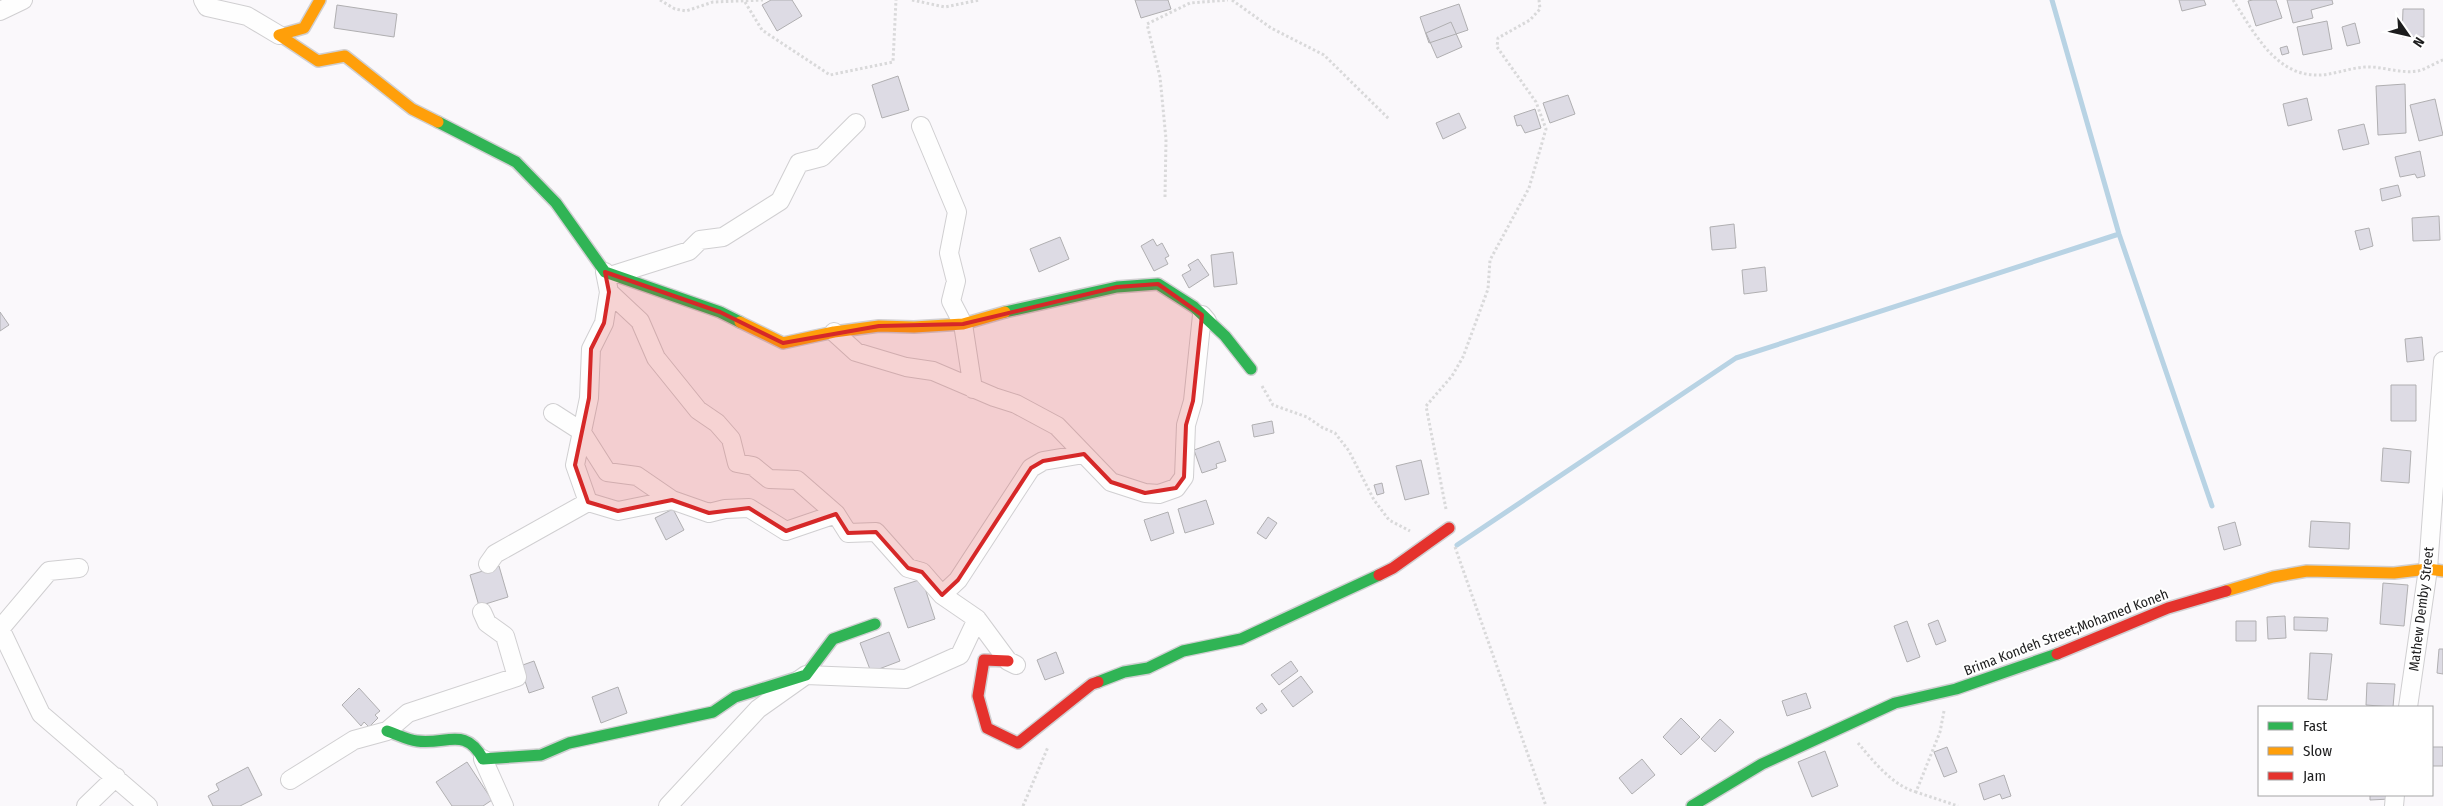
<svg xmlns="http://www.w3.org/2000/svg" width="2443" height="806" viewBox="0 0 2443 806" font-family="'Fira Sans Condensed',sans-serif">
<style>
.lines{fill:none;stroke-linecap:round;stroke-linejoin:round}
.stream{stroke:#b8d3e4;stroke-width:5}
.building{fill:#dddbe4;stroke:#b0afb1}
.street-casing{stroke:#d0cfd1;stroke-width:20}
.fast-casing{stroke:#d0cfd1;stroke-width:14}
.slow-casing{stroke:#d0cfd1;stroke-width:14}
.jam-casing{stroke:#d0cfd1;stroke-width:14}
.path{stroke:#d9d9da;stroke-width:3;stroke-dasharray:2.5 2.5;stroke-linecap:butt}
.street{stroke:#fefefe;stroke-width:18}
.fast{stroke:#30b455;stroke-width:11}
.slow{stroke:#ff9f0a;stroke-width:11}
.jam{stroke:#e5322d;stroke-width:11}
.marked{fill:#d62828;fill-opacity:0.2;stroke:#d62828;stroke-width:4;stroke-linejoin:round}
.labels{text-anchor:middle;stroke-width:4;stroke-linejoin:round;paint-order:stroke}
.street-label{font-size:14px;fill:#1c1c1d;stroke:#fff}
</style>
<rect width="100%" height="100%" fill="#faf8fb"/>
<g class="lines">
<path class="stream" d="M2052 0 2119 234 2212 506
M1457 545 1736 358 2119 234"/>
</g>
<path class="building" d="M771 0H792L802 16 777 31 762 5Z
M1135 0H1168L1171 9 1141 18Z
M2179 0H2204L2206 5 2182 11Z
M2253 0H2276L2282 18 2256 26 2248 1Z
M2287 0H2332L2333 4 2311 10 2313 18 2293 23Z
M1459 4 1468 30 1429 43 1420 17Z
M337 5 397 14 394 37 334 28Z
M2403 9H2424V37H2402Z
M2327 21 2332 49 2303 55 2297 27Z
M1451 22 1462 47 1437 58 1426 33Z
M2355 23 2360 43 2347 46 2342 27Z
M2287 46 2289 53 2282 55 2280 48Z
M898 76 909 110 882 118 872 85Z
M2405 84 2406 133 2378 135 2376 86Z
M1568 95 1575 114 1550 123 1543 103Z
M2307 98 2312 120 2288 126 2283 104Z
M2435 99 2443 135 2419 141 2410 105Z
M1535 109 1541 128 1525 133 1521 125 1517 126 1514 116Z
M1459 113 1466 128 1443 139 1436 123Z
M2364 124 2369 144 2343 150 2338 130Z
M2420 151 2425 176 2417 178 2415 174 2400 177 2395 157Z
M2398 185 2401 196 2382 201 2380 189Z
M2439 216 2440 240 2413 241 2412 218Z
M1734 224 1736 248 1712 250 1710 227Z
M2369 228 2373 246 2360 250 2355 231Z
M1060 237 1069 259 1039 272 1030 249Z
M1153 239 1157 246 1162 243 1169 256 1165 258 1168 264 1154 271 1141 246Z
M1233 252 1237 284 1214 287 1211 255Z
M1198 259 1209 275 1189 288 1182 275 1191 270 1188 265Z
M1765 267 1767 291 1744 294 1742 270Z
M0 312 9 325 0 331Z
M2422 337 2424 360 2407 362 2405 339Z
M2391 385H2416V421H2391Z
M1272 421 1274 433 1254 437 1252 425Z
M1219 441 1226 461 1216 464 1217 468 1202 473 1194 450Z
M2383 448 2411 451 2409 483 2381 481Z
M1421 460 1429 494 1405 500 1396 466Z
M1382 483 1384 493 1377 495 1374 485Z
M1206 500 1214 524 1185 533 1178 509Z
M673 509 684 530 666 540 655 518Z
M1168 512 1174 533 1151 541 1144 520Z
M1268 517 1277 523 1266 539 1257 533Z
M2311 521 2350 523 2349 549 2309 547Z
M2235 522 2241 545 2224 550 2218 527Z
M499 566 508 597 479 606 470 575Z
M922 579 935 619 908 628 894 588Z
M2383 583 2408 585 2404 626 2380 624Z
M2285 616 2286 638 2268 639 2267 617Z
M2294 617 2328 618 2327 631 2294 630Z
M1938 620 1946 641 1936 645 1928 624Z
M1907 621 1920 657 1907 662 1894 626Z
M2236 621H2256V641H2236Z
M889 632 900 661 871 672 860 643Z
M2439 649H2443V674L2437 673Z
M1056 652 1064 673 1045 680 1037 660Z
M2310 653 2332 654 2327 700 2308 699Z
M534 661 544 688 529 693 520 666Z
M1291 661 1298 671 1279 685 1271 675Z
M1301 676 1313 692 1293 707 1281 691Z
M2367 683 2395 684 2393 707 2366 705Z
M618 687 627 713 601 723 592 697Z
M359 688 380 711 375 715 378 718 369 727 364 722 361 726 342 705Z
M1806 693 1811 708 1787 716 1782 701Z
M1262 703 1267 710 1261 714 1256 708Z
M1681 718 1700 737 1681 755 1663 737Z
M1720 719 1734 732 1715 752 1701 739Z
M1947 747 1957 772 1944 777 1934 752Z
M2432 747H2443V766H2432Z
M1825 751 1838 786 1812 797 1798 762Z
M1642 759 1655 775 1632 794 1619 778Z
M467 762 492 800 483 806H452L436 782Z
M248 767 262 795 240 806H213L208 796 219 790 216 784Z
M2004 775 2011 796 2002 799 2000 794 1984 800 1979 784Z
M2370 795H2390V799L2370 800Z"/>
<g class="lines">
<defs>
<path id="street" d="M203 0 207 7 247 16 279 35
M0 11 23 0
M921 126 957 212 949 253 956 281 951 301 963 324 973 389
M605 272 609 292 640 321 656 358 698 410 717 423 731 439 737 463 753 466 769 479 797 480 836 514 848 533 876 532 908 568 922 572 942 595 977 619 1008 661 1016 665
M613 275 689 251 700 240 723 237 780 201 799 163 822 157 856 123
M834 332 856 352 906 367 933 371 994 397 1016 404 1057 426 1111 482 1145 493 1159 494 1176 488 1184 477 1186 425 1193 401 1202 315 1207 321
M553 413 581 431 607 472 637 476 672 500 709 513 725 509 749 508 786 531 836 514
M588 502 618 511 672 500
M488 564 495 554 588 502 575 465 589 398 591 349 604 323 609 292
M942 595 958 580 1031 468 1043 461 1084 454
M0 628 41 714 148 806
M0 629 49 571 79 568
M2408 707 2428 569 2443 361
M483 759 504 806
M290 780 354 740 387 731 408 713 517 677 505 636 487 623 482 612
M86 806 116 777
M668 806 758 709 806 675 906 679 960 655 977 619
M2394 806 2395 795"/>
<path id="fast" d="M438 122 516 162 556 203 605 272 720 312 740 322
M1005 312 1117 287 1158 284 1194 307 1225 336 1251 369
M1098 682 1124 672 1148 668 1183 651 1241 639 1379 575
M387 731C397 734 407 740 417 741 447 745 465 726 483 759L541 755 569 743 713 712 735 697 806 675 833 639 875 624
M1692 806 1762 764 1895 703 1956 689 2057 654"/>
<path id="slow" d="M320 0 304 28 279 35 318 61 345 56 412 109 438 122
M740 322 783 343 834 332 879 326 914 327 963 324 1005 312
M2226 591 2273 577 2307 571 2394 573 2428 569 2443 571"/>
<path id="jam" d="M1379 575 1393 568 1449 528
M2057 654 2168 608 2226 591
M1008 661 984 660 978 696 987 728 1018 743 1092 684 1098 682"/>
</defs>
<use href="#street" class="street-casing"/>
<use href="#fast" class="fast-casing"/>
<use href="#slow" class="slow-casing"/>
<use href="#jam" class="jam-casing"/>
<path class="path" d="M660 0 675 9 686 11 713 2 763 0
M912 0 945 7 979 0
M1232 0 1271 28 1324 55 1389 119
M2233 0C2252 29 2274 74 2315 75 2331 76 2348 68 2365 67 2382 66 2400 74 2418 71 2426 69 2435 63 2443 60
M745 2 762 30 830 75 893 62 896 0
M1165 197 1166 139 1160 77 1147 24 1190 3 1228 0
M1262 386 1273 405 1307 417 1323 428 1335 433 1349 451 1374 500 1389 520 1410 531
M1446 509 1426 406 1452 376 1463 357 1488 289 1490 260 1529 188 1546 129 1536 102 1497 47 1498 38 1530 20 1540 9 1539 0
M1455 547 1546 806
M1944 711 1940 732 1916 792 1958 806
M1858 743C1874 762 1892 785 1916 792
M1023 806 1048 747"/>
<use href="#street" class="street"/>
<use href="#fast" class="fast"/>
<use href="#slow" class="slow"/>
<use href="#jam" class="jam"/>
</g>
<path class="marked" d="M605 272 720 312 783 343 879 326 963 324 1117 287 1158 284 1202 315 1193 401 1186 425 1184 477 1176 488 1145 493 1111 482 1084 454 1043 461 1031 468 958 580 942 595 922 572 908 568 876 532 848 533 836 514 786 531 749 508 709 513 672 500 618 511 588 502 575 465 589 398 591 349 604 323 609 292Z"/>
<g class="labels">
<g class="street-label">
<text transform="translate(2421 609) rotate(-83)" y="5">Mathew Demby Street</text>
<text transform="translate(2066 632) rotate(-21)" y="5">Brima Kondeh Street;Mohamed Koneh</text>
</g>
</g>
<rect x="2258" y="706" width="175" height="90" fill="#ffffff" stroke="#a4a4a5"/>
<rect x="2268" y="722" width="25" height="8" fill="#30b455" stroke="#a4a4a5"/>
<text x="2303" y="731" font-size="15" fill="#1c1c1d">Fast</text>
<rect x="2268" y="747" width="25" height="8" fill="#ff9f0a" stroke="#a4a4a5"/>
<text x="2303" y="756" font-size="15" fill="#1c1c1d">Slow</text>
<rect x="2268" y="772" width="25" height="8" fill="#e5322d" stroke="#a4a4a5"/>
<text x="2303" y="781" font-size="15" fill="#1c1c1d">Jam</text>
<g transform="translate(2408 35) rotate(124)" stroke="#ffffff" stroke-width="4" paint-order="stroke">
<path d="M0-4L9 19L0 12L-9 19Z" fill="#1c1c1d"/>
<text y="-8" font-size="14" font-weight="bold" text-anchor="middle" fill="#1c1c1d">N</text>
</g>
</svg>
